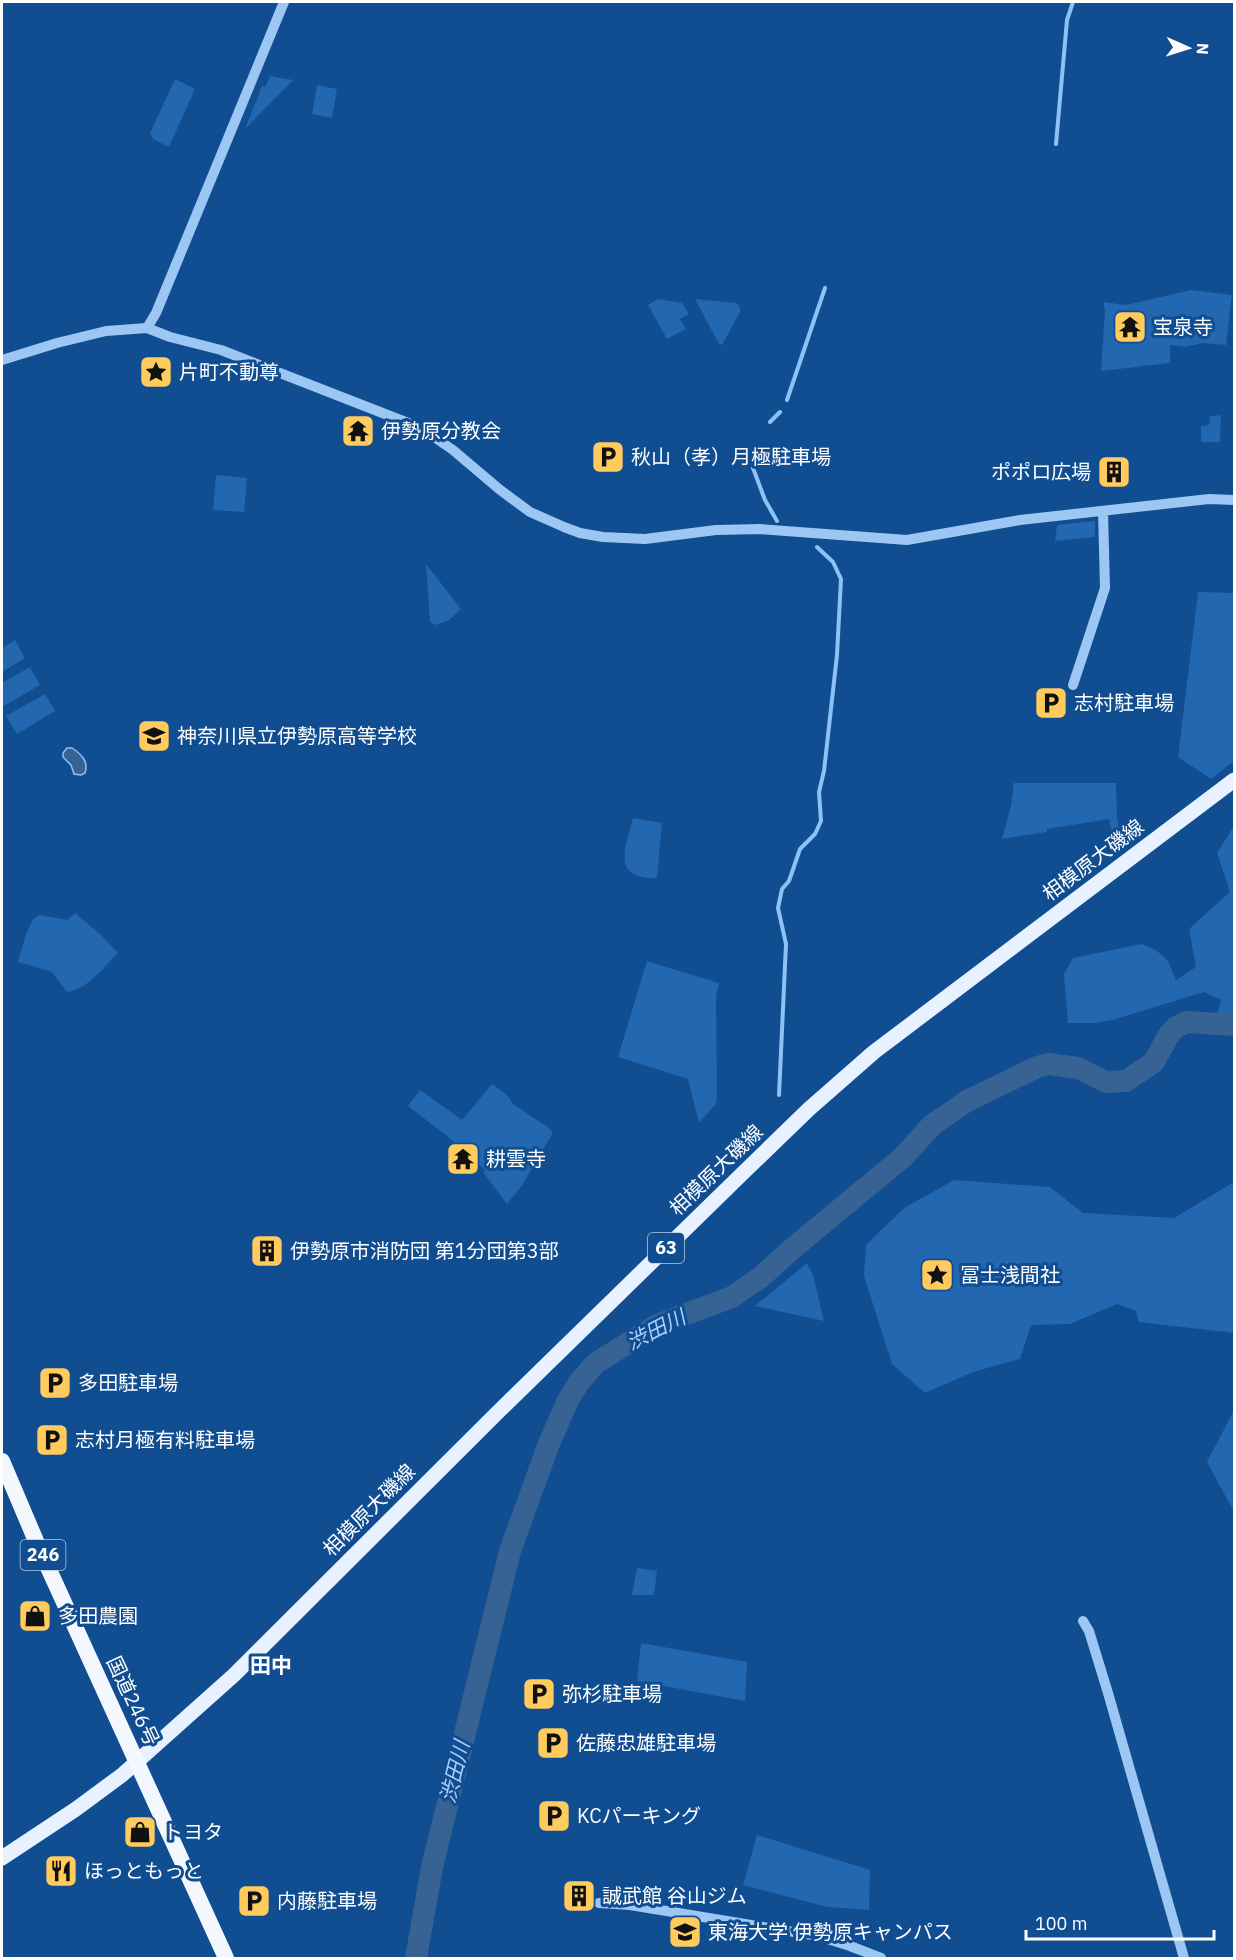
<svg xmlns="http://www.w3.org/2000/svg" width="1236" height="1960" viewBox="0 0 1236 1960" font-family="'IBM Plex Sans','Noto Sans JP',sans-serif">
<style>
.green{fill:#2267b0}
.water{fill:#366294;stroke:#8dc2f6;stroke-width:1.5}
.lines{fill:none;stroke-linecap:round;stroke-linejoin:round}
.stream{stroke:#8dc2f6;stroke-width:4}
.river{stroke:#366294;stroke-width:22}
.tertiary{stroke:#9cc6f3;stroke-width:10}
.primary{stroke:#e7f1ff;stroke-width:15}
.trunk{stroke:#f3f8ff;stroke-width:16}
.labels{text-anchor:middle;stroke-width:6;stroke-linejoin:round;paint-order:stroke}
.shield{fill:#104d91;stroke:#b7cade;stroke-width:1.5}
.shield-label{font-size:18px;font-weight:bold;fill:#fff}
.poi-label{font-size:20px;fill:#fff;stroke:#104d91;text-anchor:start}
.street-label{font-size:20px;fill:#fff;stroke:#104d91}
.water-label{font-size:21px;font-style:italic;fill:#a8d0fa;stroke:#104d91}
.neighbourhood-label{font-size:21px;font-weight:bold;fill:#fff;stroke:#104d91}
</style>
<rect width="100%" height="100%" fill="#104d91"/>
<path class="green" d="M270 76 293 80 245 129 262 86 265 87Z
M175 79 195 89 169 147 153 139 150 133Z
M317 85 337 89 332 118 312 114Z
M1191 290 1232 295 1226 345 1203 343 1185 347 1170 345V363L1101 371 1105 310 1103 302 1126 305Z
M658 299 682 303 689 314 680 319 686 329 667 339 648 305Z
M695 299 737 303 741 310 722 345 719 344Z
M1221 415 1220 442H1201V426L1209 425 1210 416Z
M216 475 247 478 244 512 213 510Z
M1095 521V537L1055 541 1057 525Z
M426 564 461 609 449 620 436 625 430 622Z
M1198 592 1234 593V761L1211 779 1178 757Z
M15 640 25 658 2 672V648Z
M30 667 40 685 2 707V683Z
M45 694 55 711 17 734 6 716Z
M1014 783H1116L1117 817 1122 845 1115 850 1109 819 1047 829V832L1002 839 1011 805Z
M633 818 662 823 657 878C611 879 625 850 633 818Z
M1234 826V1031L1217 1015 1221 1000 1204 992 1113 1020 1096 1023H1068L1064 974 1073 958 1142 944 1156 950 1168 961 1176 980 1196 967 1189 929 1230 892 1217 853Z
M75 913 101 935 118 953C104 967 87 990 67 992L52 972 18 962 26 934 34 918 40 915 67 920Z
M647 961 719 983 716 996 717 1096 716 1104 699 1123 688 1079 618 1057Z
M492 1084 508 1096 513 1104 549 1128 553 1133 521 1187 507 1204 483 1172 485 1170 447 1136 408 1106 420 1090 462 1120Z
M954 1180 1050 1187 1083 1213 1174 1218 1234 1182V1333L1139 1322 1136 1311 1117 1304 1070 1324 1031 1325 1020 1359 973 1372 925 1393 892 1364 864 1276 866 1245 904 1208Z
M807 1263 813 1275 824 1321 755 1306Z
M1234 1410V1512L1207 1462Z
M637 1568 657 1571 654 1595H632Z
M641 1643 747 1662 745 1701 637 1681Z
M757 1835 870 1870 869 1910 827 1907 743 1885Z"/>
<path class="water" d="M67 748H72C81 754 89 761 85 773L81 775 74 774 71 765 63 757V753Z"/>
<g class="lines">
<path class="stream" d="M1056 144 1067 20 1073 2
M787 400 825 288
M770 422 780 412
M753 468 765 500 777 521
M779 1095 786 944 778 908 782 889 789 881 800 849 815 834 821 821 819 792 824 771 837 655 841 579 833 562 817 547"/>
<path class="river" d="M416 1958 432 1867 510 1551 548 1446 568 1400 580 1381 596 1363 657 1325 732 1297 761 1277 792 1249 903 1157 932 1125 967 1101 1037 1067 1048 1064 1078 1068 1106 1082 1126 1081 1154 1062 1168 1036 1175 1028 1186 1022 1234 1025"/>
<path class="tertiary" d="M147 328 156 313 284 2
M2 360 57 343 106 331 147 328 170 337 221 350 421 428 453 450 499 489 530 512 564 527 580 533 603 537 645 539 716 530 760 529 907 540 1020 520 1209 499 1234 500
M1073 685 1105 588 1103 511
M1083 1621 1089 1631 1108 1693 1184 1958
M599 1903 630 1905 818 1936 850 1946 881 1958"/>
<path class="primary" d="M2 1858 76 1809 122 1775 234 1675 497 1413 746 1170 809 1109 874 1052 1234 780"/>
<path class="trunk" d="M2 1461 36 1541 226 1958"/>
</g>
<defs>
<symbol id="temple-square" viewBox="-11 -11 22 22"><rect x="-9" y="-9" width="18" height="18" rx="4" fill="#ffcb5d" stroke="#104d91"/><path d="M0-6L5-2H3V0L6.5 2.5H4V6H1.5V3h-3V6H-4V2.5H-6.5L-3 0V-2H-5Z" fill="#111"/></symbol>
<symbol id="sight-square" viewBox="-11 -11 22 22"><rect x="-9" y="-9" width="18" height="18" rx="4" fill="#ffcb5d" stroke="#104d91"/><path d="M0-6L1.8-2.2L6-1.7L2.9 1.2L3.7 5.4L0 3.3L-3.7 5.4L-2.9 1.2L-6-1.7L-1.8-2.2Z" fill="#111"/></symbol>
<symbol id="parking-square" viewBox="-11 -11 22 22"><rect x="-9" y="-9" width="18" height="18" rx="4" fill="#ffcb5d" stroke="#104d91"/><path d="M-3.5-5.5H1a3.5 3.5 0 0 1 0 7H-1V5.5H-3.5ZM-1-3.4V-.6H.8a1.4 1.4 0 0 0 0-2.8Z" fill="#111"/></symbol>
<symbol id="building-square" viewBox="-11 -11 22 22"><rect x="-9" y="-9" width="18" height="18" rx="4" fill="#ffcb5d" stroke="#104d91"/><path d="M-4-6H4V6H1V3H-1V6H-4ZM-2.5-4.3h1.7v1.8h-1.7ZM.8-4.3h1.7v1.8H.8ZM-2.5-1h1.7V.8h-1.7ZM.8-1h1.7V.8H.8Z" fill="#111"/></symbol>
<symbol id="school-square" viewBox="-11 -11 22 22"><rect x="-9" y="-9" width="18" height="18" rx="4" fill="#ffcb5d" stroke="#104d91"/><path d="M0-5L7-2L0 1L-7-2ZM-4 1L0 2.5L4 1V4Q0 6-4 4Z" fill="#111"/></symbol>
<symbol id="shop-square" viewBox="-11 -11 22 22"><rect x="-9" y="-9" width="18" height="18" rx="4" fill="#ffcb5d" stroke="#104d91"/><path d="M-5-2.5h2.3a2.7 3.5 0 0 1 5.4 0H5L5.5 6h-11ZM-1.5-2.5h3a1.5 2.3 0 0 0-3 0Z" fill="#111"/></symbol>
<symbol id="restaurant-square" viewBox="-11 -11 22 22"><rect x="-9" y="-9" width="18" height="18" rx="4" fill="#ffcb5d" stroke="#104d91"/><path d="M-5-6h1v4h1v-4h1v4h1v-4h1v5L-1.5 .5V6h-2V.5L-5-1ZM5-6V6H3V1.5H1.5Q1.5-4 5-6Z" fill="#111"/></symbol>
<symbol id="university-square" viewBox="-11 -11 22 22"><rect x="-9" y="-9" width="18" height="18" rx="4" fill="#ffcb5d" stroke="#104d91"/><path d="M0-5L7-2L0 1L-7-2ZM-4 1L0 2.5L4 1V4Q0 6-4 4Z" fill="#111"/></symbol>
</defs>
<g fill-rule="evenodd">
<use href="#temple-square" x="1111" y="308" width="38" height="38"/>
<use href="#sight-square" x="137" y="353" width="38" height="38"/>
<use href="#temple-square" x="339" y="412" width="38" height="38"/>
<use href="#parking-square" x="589" y="438" width="38" height="38"/>
<use href="#building-square" x="1095" y="453" width="38" height="38"/>
<use href="#parking-square" x="1032" y="684" width="38" height="38"/>
<use href="#school-square" x="135" y="717" width="38" height="38"/>
<use href="#temple-square" x="444" y="1140" width="38" height="38"/>
<use href="#building-square" x="248" y="1232" width="38" height="38"/>
<use href="#sight-square" x="918" y="1256" width="38" height="38"/>
<use href="#parking-square" x="36" y="1364" width="38" height="38"/>
<use href="#parking-square" x="33" y="1421" width="38" height="38"/>
<use href="#shop-square" x="16" y="1597" width="38" height="38"/>
<use href="#parking-square" x="520" y="1675" width="38" height="38"/>
<use href="#parking-square" x="534" y="1724" width="38" height="38"/>
<use href="#parking-square" x="535" y="1797" width="38" height="38"/>
<use href="#shop-square" x="121" y="1813" width="38" height="38"/>
<use href="#restaurant-square" x="42" y="1852" width="38" height="38"/>
<use href="#building-square" x="560" y="1877" width="38" height="38"/>
<use href="#parking-square" x="235" y="1882" width="38" height="38"/>
<use href="#university-square" x="666" y="1913" width="38" height="38"/>
</g>
<g class="labels">
<g class="shield">
<rect x="648" y="1233" width="36" height="30" rx="4.5"/>
<rect x="20.5" y="1540" width="45" height="30" rx="4.5"/>
</g>
<g class="shield-label">
<text x="666" y="1254">63</text>
<text x="43" y="1561">246</text>
</g>
<g class="poi-label">
<text x="1153" y="334">宝泉寺</text>
<text x="179" y="379">片町不動尊</text>
<text x="381" y="438">伊勢原分教会</text>
<text x="631" y="464">秋山（孝）月極駐車場</text>
<text x="1091" y="479" text-anchor="end">ポポロ広場</text>
<text x="1074" y="710">志村駐車場</text>
<text x="177" y="743">神奈川県立伊勢原高等学校</text>
<text x="486" y="1166">耕雲寺</text>
<text x="290" y="1258">伊勢原市消防団 第1分団第3部</text>
<text x="960" y="1282">冨士浅間社</text>
<text x="78" y="1390">多田駐車場</text>
<text x="75" y="1447">志村月極有料駐車場</text>
<text x="58" y="1623">多田農園</text>
<text x="562" y="1701">弥杉駐車場</text>
<text x="576" y="1750">佐藤忠雄駐車場</text>
<text x="577" y="1823">KCパーキング</text>
<text x="163" y="1839">トヨタ</text>
<text x="84" y="1878">ほっともっと</text>
<text x="602" y="1903">誠武館 谷山ジム</text>
<text x="277" y="1908">内藤駐車場</text>
<text x="708" y="1939">東海大学 伊勢原キャンパス</text>
</g>
<g class="street-label">
<text transform="translate(1093 860) rotate(-37)" y="7">相模原大磯線</text>
<text transform="translate(716 1170) rotate(-44)" y="7">相模原大磯線</text>
<text transform="translate(369 1510) rotate(-45)" y="7">相模原大磯線</text>
<text transform="translate(133 1701) rotate(65)" y="7">国道246号</text>
</g>
<g class="water-label">
<text transform="translate(656 1330) rotate(-27)" y="7">渋田川</text>
<text transform="translate(455 1772) rotate(-76)" y="7">渋田川</text>
</g>
<g class="neighbourhood-label">
<text x="271" y="1673">田中</text>
</g>
</g>
<rect width="1236" height="1960" fill="none" stroke="#ffffff" stroke-width="6"/>
<g transform="translate(1188 48) rotate(93)" stroke="#104d91" stroke-width="4.5" paint-order="stroke">
<path d="M0-4.5L10 22L0 15L-10 22Z" fill="#ffffff"/>
<text y="-9" font-size="16" font-weight="bold" text-anchor="middle" fill="#ffffff">N</text>
</g>
<path d="M1026 1930v9h188v-9" fill="none" stroke="#ffffff" stroke-width="3"/>
<text x="1035" y="1930" font-size="18" fill="#ffffff" stroke="#104d91" stroke-width="4.5" paint-order="stroke">100 m</text>
</svg>
